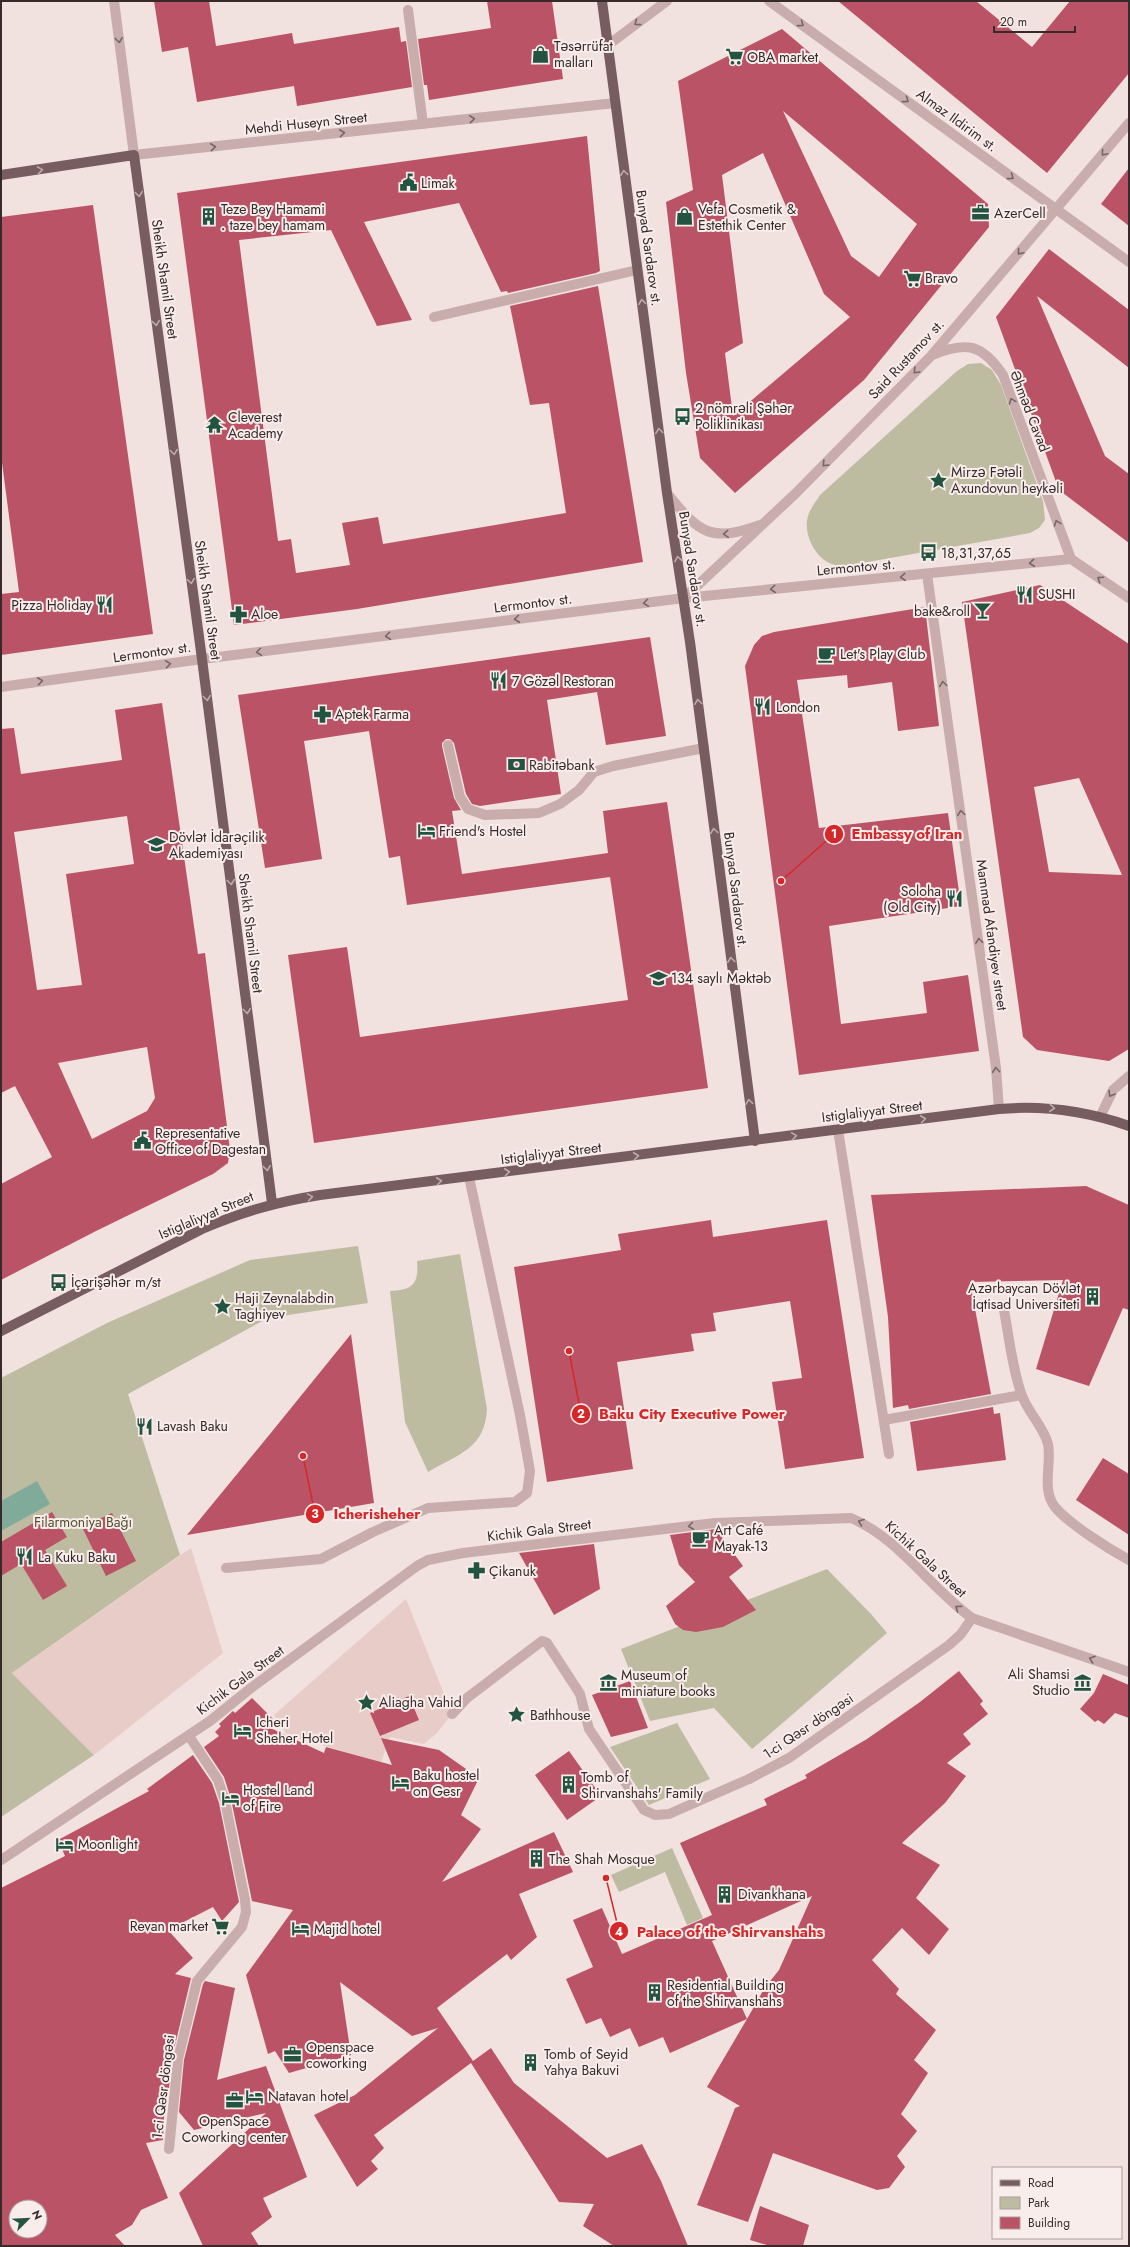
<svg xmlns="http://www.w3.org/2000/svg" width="1130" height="2247" viewBox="0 0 1130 2247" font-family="Jost,sans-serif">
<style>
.green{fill:#bebca0}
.plaza{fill:#e7ccc7}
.water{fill:#80ab9b}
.building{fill:#bb5366;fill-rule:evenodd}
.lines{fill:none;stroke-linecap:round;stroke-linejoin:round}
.service{stroke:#c8adac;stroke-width:10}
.pedestrian{stroke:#c8adac;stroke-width:10}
.minor{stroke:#c8adac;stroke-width:10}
.tertiary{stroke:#c8adac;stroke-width:10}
.primary{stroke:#775d5f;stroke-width:10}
.oneway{stroke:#786566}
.oneway2{stroke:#beacac}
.labels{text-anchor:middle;stroke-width:4;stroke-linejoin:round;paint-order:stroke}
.poi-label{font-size:14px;fill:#362a2c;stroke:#f8edeb;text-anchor:start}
.street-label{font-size:14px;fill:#362a2c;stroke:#f8edeb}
.park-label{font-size:14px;fill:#535030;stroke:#f8edeb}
.leader{fill:none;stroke:#d62828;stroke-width:1.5}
.callout-dot{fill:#d62828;stroke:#f8edeb;stroke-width:1.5}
.mark-label{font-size:12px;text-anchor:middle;font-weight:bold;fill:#fff}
.callout-label{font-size:15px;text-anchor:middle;font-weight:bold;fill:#d62828;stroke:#f8edeb;stroke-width:4;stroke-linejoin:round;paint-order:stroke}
</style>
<rect width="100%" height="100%" fill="#f1e1df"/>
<path class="green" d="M981 363 992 370 1001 385 1043 501 1045 520 1039 528 1030 533 851 565C846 565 840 566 835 565 817 561 805 538 807 521 808 511 815 503 820 495L957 371 968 364Z
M358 1246 368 1303 268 1318 128 1394 180 1555 12 1673 94 1755 1 1817V1378L107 1323 250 1260Z
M460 1254 487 1409C485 1449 458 1454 428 1472L405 1422 390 1291C413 1290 419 1284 417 1261Z
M827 1569 871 1614 887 1633 764 1739 752 1749 714 1708 650 1721 621 1649Z
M677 1723 710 1779 649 1805 610 1747Z
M672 1848 703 1918 687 1925 665 1872 619 1892 611 1875Z"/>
<path class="plaza" d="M191 1548 223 1653 94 1755 12 1673Z
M406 1599 452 1714 437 1733 424 1744 390 1737 381 1762 287 1735 274 1715Z"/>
<path class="water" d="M37 1481 50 1504 1 1531V1501Z"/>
<path class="building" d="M154 1H209L216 46 292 33 294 44 399 27 401 42 406 41 412 87 297 106 294 86 197 102 188 47 162 52Z
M487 1H552L563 79 429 100 427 85H424L418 39 491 28Z
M838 1H976L1032 47 1070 1H1129V73L1047 173Z
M782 29 988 204 989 227 864 380 735 493 700 458 686 373 666 202 693 190 678 81ZM783 111 917 224 879 277 851 256ZM763 153 824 294 850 317 733 416 725 353 743 343 722 175Z
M587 136 600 271 596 273 508 293 507 291 501 292 459 203 364 222 412 320 377 326 331 230 239 240 278 541 291 539 296 573 350 565 342 523 378 517 383 544 566 513 549 403 530 405 510 306 598 286 643 562 357 609 234 625 177 193Z
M1129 168V226L1101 204Z
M93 205 153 634 1 655V594L19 592 1 455V217Z
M1049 249 1129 310V368L1037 296 1105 456 1129 474V543L1059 490 996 317Z
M1040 585 1129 644V1049L1109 1061 1037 1050 1023 1037 962 602ZM1079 778 1122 875 1049 872 1034 787Z
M925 607 939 726 898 731 892 682 848 688 847 675 797 680 819 828 948 813 961 906 829 926 841 1024 927 1013 923 982 968 975 979 1051 799 1075 745 666 754 645 762 636 774 632Z
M650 637 666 736 606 745 597 692 547 700 561 794 480 806 472 804 466 794 454 743 450 739H446L442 743V746L454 798 461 810 452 811 462 874 608 853 603 811 667 802 708 1088 314 1143 288 955 347 947 360 1037 628 1000 610 877 407 905 400 856 389 858 369 731 304 741 322 859 265 868 238 695Z
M162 703 198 954 205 953 230 1150 228 1163 213 1174 96 1231 1 1280V1184L52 1157 15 1086 1 1093V729L14 728 21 774 122 760 115 710ZM127 816 134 864 66 874 82 985 37 990 14 832ZM147 1047 155 1098 147 1111 92 1139 58 1063Z
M1086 1186 1129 1205V1310L1123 1308 1089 1386 1036 1369 1063 1280 970 1282 991 1394 909 1409 908 1405 893 1408 888 1317 871 1195Z
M711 1220 713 1237 827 1220 864 1458 785 1469 772 1382 802 1378 790 1301 713 1313 716 1331 691 1334 694 1351 617 1362 633 1469 547 1482 514 1267 621 1250 618 1234Z
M351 1334 374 1503 187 1535 270 1434Z
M993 1407 994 1414 1000 1413 1006 1460 917 1471 910 1422Z
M1103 1458 1129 1474V1535L1076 1500Z
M52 1512 67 1537 45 1550 67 1586 43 1600 21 1564 1 1576V1542Z
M112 1513 136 1561 106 1576 82 1527Z
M716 1529 743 1566 729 1577 756 1610 723 1627 696 1632 683 1630 675 1624 666 1606 695 1582 679 1565 670 1535Z
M594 1544 600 1589 554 1615 519 1553Z
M959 1671 983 1701 980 1704 988 1714 963 1734 971 1744 947 1763 966 1776 945 1803 902 1843 940 1865 916 1898 949 1929 929 1955 902 1928 872 1960 899 1989 896 1994 936 2030 914 2060 928 2073 901 2114 917 2131 897 2156 905 2167 889 2188 877 2190 773 2153 748 2222 697 2205 735 2108 740 2106 707 2087 747 2019 670 2053 663 2037 639 2047 630 2028 610 2037 601 2018 586 2024 566 1979 593 1967 573 1920 602 1908 622 1954 712 1915 680 1843 767 1805 764 1799 807 1778 805 1775 867 1739 920 1702ZM812 1896 779 1970 764 1989 747 2019 712 1941Z
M1103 1674 1129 1685V1718L1115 1713 1104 1724 1098 1720 1095 1722 1080 1709 1094 1693Z
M630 1681 648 1728 611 1737 592 1695Z
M409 1696 419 1720 380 1736 370 1713Z
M252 1698 273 1719 266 1726 324 1753 326 1747 392 1765 381 1738 439 1750 479 1778 461 1815 481 1829 442 1882 554 1832 573 1872 519 1894 537 1937 511 1960 507 1954 437 2008 473 2061 491 2048 514 2083 607 2158 642 2144 661 2181 688 2246H614L583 2226 594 2204 559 2202 471 2063 374 2135 384 2148 371 2161 378 2169 357 2187 314 2115 355 2095 438 2028 412 2036 340 1982 351 2055 289 2073 275 2051 268 2054 246 1975 293 1910 252 1901 231 1799 224 1777 204 1747 219 1736 215 1732 221 1726 219 1724 233 1711 235 1713Z
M569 1751 601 1796 567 1820 535 1775Z
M193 1755 212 1783 219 1803 239 1902 222 1921 213 1907 168 1930 193 1958 175 1974 191 1978 172 2058 168 2098 165 2094 163 2140 146 2143 168 2198 141 2210 132 2225 115 2235 125 2246H1V1888L65 1856 58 1840 149 1791 147 1789ZM16 2207H40V2231H16Z
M205 1981 235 1988 217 2080 266 2066 307 2177 263 2198 272 2217 251 2233 259 2246H203L179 2193 266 2113 194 2130 179 2112 184 2060 203 1984Z
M760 2206 809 2225 803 2246H770L750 2240Z"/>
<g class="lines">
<path class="service" d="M408 10 423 124
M434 317 637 270
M448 745 460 797 468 809 485 815 539 813 560 804 579 790 594 772 613 766 704 748
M838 1130 889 1454
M1004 1310C1009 1337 1012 1367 1021 1393 1027 1412 1043 1425 1048 1444 1052 1464 1041 1489 1055 1507 1069 1524 1109 1549 1129 1560
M884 1420 1021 1395
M226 1568 321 1559 373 1532 428 1508 515 1502 527 1493 530 1471 520 1415 469 1177
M749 1779 789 1758 949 1645 961 1634 972 1618
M169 2149 178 2059 197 1981 242 1927 246 1912 245 1900 225 1801 218 1780 189 1736"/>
<path class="pedestrian" d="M452 1714 467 1698 542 1641 547 1643 580 1694 589 1729 644 1810 655 1815 669 1814 749 1779"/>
<path class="minor" d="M114 1 134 155 615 103
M769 1 1129 262
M608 45 667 1
M932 355C967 341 982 344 1003 375L1071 559
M667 493C699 533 710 543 760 525
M1071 559 1129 598
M927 574 996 1068 999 1109
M684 598 795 494 931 356 1129 123
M202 659 684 598 1071 559
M1100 1117 1113 1090 1129 1076
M1 1860 210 1721 251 1688 417 1566 428 1560 463 1553 715 1523 851 1518C899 1538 930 1588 972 1618L1129 1672"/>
<path class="tertiary" d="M1 687 202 659"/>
<path class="primary" d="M602 1 667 493 690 642 755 1141
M1 175 134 155 202 659 272 1203
M1 1331 202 1229C242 1212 276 1202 320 1195L999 1109C1044 1105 1086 1111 1129 1126"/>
</g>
<defs><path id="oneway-chevron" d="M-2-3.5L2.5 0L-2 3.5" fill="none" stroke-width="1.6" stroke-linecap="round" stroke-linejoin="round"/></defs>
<g class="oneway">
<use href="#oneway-chevron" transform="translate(637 23) rotate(143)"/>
<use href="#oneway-chevron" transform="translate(801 24) rotate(36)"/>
<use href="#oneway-chevron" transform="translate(119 40) rotate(83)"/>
<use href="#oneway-chevron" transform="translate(906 100) rotate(36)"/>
<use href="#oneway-chevron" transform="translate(472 119) rotate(-6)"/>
<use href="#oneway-chevron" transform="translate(342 133) rotate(-6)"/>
<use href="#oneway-chevron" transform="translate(213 147) rotate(-6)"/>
<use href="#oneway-chevron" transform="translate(1104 153) rotate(130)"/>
<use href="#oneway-chevron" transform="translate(1011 177) rotate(36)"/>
<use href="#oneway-chevron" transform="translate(1020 252) rotate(131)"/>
<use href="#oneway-chevron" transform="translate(916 371) rotate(134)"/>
<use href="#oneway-chevron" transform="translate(1012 401) rotate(-110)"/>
<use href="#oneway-chevron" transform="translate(825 464) rotate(134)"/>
<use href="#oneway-chevron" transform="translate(1057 523) rotate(-110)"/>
<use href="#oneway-chevron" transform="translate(726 534) rotate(176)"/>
<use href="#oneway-chevron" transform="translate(1032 563) rotate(174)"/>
<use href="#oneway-chevron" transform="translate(903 577) rotate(175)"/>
<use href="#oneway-chevron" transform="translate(1100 579) rotate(-146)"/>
<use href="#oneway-chevron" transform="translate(773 589) rotate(175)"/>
<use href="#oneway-chevron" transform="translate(646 603) rotate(173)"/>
<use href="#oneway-chevron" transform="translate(517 619) rotate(173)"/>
<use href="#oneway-chevron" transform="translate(388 636) rotate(173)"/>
<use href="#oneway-chevron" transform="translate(259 652) rotate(173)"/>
<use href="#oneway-chevron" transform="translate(168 664) rotate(-8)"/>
<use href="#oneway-chevron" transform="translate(40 681) rotate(-8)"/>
<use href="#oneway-chevron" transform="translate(943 684) rotate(-98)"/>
<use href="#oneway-chevron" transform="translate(961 813) rotate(-98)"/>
<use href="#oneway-chevron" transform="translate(979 941) rotate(-98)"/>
<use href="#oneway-chevron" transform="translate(996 1070) rotate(-95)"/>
<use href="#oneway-chevron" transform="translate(1111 1094) rotate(121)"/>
<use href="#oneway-chevron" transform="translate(861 1522) rotate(-158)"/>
<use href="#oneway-chevron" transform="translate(691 1526) rotate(173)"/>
<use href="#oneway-chevron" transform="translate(958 1608) rotate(-144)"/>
<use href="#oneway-chevron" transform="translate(1092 1659) rotate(-161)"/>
</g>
<g class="oneway2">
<use href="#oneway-chevron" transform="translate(40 170) rotate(-9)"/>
<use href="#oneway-chevron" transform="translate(624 173) rotate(-98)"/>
<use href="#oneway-chevron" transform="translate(139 194) rotate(82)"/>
<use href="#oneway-chevron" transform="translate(642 302) rotate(-98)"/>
<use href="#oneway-chevron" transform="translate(156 323) rotate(82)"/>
<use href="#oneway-chevron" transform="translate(659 431) rotate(-98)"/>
<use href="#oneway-chevron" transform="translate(174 452) rotate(82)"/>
<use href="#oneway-chevron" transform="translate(678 559) rotate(-99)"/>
<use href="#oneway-chevron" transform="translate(191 581) rotate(82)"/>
<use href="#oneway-chevron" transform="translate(207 698) rotate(83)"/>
<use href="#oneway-chevron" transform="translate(698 702) rotate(-97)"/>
<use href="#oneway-chevron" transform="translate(714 831) rotate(-97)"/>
<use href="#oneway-chevron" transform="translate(231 882) rotate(83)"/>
<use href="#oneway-chevron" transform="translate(731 960) rotate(-97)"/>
<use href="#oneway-chevron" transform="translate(247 1011) rotate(83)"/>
<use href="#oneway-chevron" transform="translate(749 1102) rotate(-98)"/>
<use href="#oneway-chevron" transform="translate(1052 1108) rotate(5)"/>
<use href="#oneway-chevron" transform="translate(923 1119) rotate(-7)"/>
<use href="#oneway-chevron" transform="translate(794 1136) rotate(-8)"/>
<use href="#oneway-chevron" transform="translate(636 1156) rotate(-7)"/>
<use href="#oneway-chevron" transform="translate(267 1168) rotate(83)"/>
<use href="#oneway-chevron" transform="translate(507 1172) rotate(-7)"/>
<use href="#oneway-chevron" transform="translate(439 1181) rotate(-7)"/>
<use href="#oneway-chevron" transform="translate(310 1197) rotate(-9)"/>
</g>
<defs>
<symbol id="shop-bare" viewBox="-9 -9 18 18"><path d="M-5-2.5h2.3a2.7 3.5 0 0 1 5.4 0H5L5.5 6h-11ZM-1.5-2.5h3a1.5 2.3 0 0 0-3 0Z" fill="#235442" stroke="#f8edeb" stroke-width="2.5" paint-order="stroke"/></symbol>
<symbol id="supermarket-bare" viewBox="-9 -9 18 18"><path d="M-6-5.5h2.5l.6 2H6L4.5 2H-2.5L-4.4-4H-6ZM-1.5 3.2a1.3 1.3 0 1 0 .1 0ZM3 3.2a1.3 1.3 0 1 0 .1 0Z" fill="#235442" stroke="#f8edeb" stroke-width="2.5" paint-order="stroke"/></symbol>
<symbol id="civic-bare" viewBox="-9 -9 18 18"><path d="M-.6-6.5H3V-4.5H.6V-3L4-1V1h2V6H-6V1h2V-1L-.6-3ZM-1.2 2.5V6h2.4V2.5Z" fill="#235442" stroke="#f8edeb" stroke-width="2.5" paint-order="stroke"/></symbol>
<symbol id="office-bare" viewBox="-9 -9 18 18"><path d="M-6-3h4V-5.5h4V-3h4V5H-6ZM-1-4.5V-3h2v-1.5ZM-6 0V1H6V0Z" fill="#235442" stroke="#f8edeb" stroke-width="2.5" paint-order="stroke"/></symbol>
<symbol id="building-bare" viewBox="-9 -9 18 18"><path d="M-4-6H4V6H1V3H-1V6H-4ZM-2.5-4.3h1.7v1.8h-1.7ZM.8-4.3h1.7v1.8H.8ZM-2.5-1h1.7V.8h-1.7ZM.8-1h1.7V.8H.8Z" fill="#235442" stroke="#f8edeb" stroke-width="2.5" paint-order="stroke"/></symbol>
<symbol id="bus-bare" viewBox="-9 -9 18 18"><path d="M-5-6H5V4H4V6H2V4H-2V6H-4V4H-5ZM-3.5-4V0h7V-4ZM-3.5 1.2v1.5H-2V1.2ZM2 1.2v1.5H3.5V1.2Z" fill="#235442" stroke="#f8edeb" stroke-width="2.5" paint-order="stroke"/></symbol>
<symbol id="temple-bare" viewBox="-9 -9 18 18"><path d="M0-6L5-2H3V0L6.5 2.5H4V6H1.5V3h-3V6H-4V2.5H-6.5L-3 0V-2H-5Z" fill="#235442" stroke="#f8edeb" stroke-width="2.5" paint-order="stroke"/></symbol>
<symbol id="sight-bare" viewBox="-9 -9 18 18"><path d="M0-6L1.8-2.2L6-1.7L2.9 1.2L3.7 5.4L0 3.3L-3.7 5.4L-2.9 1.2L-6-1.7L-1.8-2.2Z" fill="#235442" stroke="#f8edeb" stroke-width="2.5" paint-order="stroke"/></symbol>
<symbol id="restaurant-bare" viewBox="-9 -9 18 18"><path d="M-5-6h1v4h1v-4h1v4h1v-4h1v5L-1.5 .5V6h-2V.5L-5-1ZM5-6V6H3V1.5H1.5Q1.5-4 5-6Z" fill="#235442" stroke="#f8edeb" stroke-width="2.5" paint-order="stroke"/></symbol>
<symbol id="bar-bare" viewBox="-9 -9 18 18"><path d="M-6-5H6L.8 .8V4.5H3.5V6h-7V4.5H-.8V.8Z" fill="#235442" stroke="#f8edeb" stroke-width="2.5" paint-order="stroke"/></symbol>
<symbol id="pharmacy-bare" viewBox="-9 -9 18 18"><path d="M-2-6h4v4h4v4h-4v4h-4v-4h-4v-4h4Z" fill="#235442" stroke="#f8edeb" stroke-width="2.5" paint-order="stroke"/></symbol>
<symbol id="cafe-bare" viewBox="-9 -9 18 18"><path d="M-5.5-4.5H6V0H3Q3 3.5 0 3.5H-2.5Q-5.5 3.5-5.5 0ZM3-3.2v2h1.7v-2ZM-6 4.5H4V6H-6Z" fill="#235442" stroke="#f8edeb" stroke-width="2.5" paint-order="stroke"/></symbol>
<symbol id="bank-bare" viewBox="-9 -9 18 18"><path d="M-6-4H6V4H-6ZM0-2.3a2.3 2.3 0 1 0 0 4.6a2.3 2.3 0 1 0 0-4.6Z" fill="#235442" stroke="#f8edeb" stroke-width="2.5" paint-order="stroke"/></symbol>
<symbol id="hotel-bare" viewBox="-9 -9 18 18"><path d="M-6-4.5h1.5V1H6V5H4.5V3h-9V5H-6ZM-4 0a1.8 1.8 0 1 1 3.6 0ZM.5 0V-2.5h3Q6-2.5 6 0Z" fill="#235442" stroke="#f8edeb" stroke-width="2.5" paint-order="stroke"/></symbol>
<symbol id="university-bare" viewBox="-9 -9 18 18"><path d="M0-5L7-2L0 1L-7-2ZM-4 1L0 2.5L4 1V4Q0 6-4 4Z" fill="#235442" stroke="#f8edeb" stroke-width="2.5" paint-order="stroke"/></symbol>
<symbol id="school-bare" viewBox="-9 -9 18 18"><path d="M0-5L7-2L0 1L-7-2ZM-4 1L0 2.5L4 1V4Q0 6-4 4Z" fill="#235442" stroke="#f8edeb" stroke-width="2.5" paint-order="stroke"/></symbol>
<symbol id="museum-bare" viewBox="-9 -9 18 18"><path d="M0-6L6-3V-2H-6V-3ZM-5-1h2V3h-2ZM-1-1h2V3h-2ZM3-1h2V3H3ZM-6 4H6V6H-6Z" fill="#235442" stroke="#f8edeb" stroke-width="2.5" paint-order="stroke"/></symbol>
</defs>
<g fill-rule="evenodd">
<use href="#shop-bare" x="528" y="42" width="25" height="25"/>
<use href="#supermarket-bare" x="722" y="44" width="25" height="25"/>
<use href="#civic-bare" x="396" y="170" width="25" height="25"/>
<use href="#office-bare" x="968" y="200" width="25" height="25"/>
<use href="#building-bare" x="196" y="204" width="25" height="25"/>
<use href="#shop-bare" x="672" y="204" width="25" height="25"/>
<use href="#supermarket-bare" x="900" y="266" width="25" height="25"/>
<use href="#bus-bare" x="670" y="404" width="25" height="25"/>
<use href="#temple-bare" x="202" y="412" width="25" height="25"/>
<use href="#sight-bare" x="926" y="468" width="25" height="25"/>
<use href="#bus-bare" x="916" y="540" width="25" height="25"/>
<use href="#restaurant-bare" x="1012" y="582" width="25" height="25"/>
<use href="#restaurant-bare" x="92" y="592" width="25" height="25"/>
<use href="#bar-bare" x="970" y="598" width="25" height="25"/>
<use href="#pharmacy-bare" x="226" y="602" width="25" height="25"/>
<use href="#cafe-bare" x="814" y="642" width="25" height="25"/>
<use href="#restaurant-bare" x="486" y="668" width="25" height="25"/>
<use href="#restaurant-bare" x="750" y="694" width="25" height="25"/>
<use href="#pharmacy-bare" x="310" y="702" width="25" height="25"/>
<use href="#bank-bare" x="504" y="752" width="25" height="25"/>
<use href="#hotel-bare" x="414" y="818" width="25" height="25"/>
<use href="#university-bare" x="144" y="832" width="25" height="25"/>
<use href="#restaurant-bare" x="942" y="886" width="25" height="25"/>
<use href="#school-bare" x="646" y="966" width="25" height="25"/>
<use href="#civic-bare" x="130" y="1128" width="25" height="25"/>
<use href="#bus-bare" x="46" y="1270" width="25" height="25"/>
<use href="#building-bare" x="1080" y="1284" width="25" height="25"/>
<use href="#sight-bare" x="210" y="1294" width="25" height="25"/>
<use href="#restaurant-bare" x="132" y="1414" width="25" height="25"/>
<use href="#cafe-bare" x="688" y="1526" width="25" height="25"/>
<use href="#restaurant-bare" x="12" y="1544" width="25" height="25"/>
<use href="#pharmacy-bare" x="464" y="1558" width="25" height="25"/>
<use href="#museum-bare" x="1070" y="1670" width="25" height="25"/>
<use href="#museum-bare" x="596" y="1670" width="25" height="25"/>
<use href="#sight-bare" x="354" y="1690" width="25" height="25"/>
<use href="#sight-bare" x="504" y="1702" width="25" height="25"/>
<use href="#hotel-bare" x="230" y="1718" width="25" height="25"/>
<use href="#hotel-bare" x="388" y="1770" width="25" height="25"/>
<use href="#building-bare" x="556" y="1772" width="25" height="25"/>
<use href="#hotel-bare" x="218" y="1786" width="25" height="25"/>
<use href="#hotel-bare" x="52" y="1832" width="25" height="25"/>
<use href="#building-bare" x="524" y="1846" width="25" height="25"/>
<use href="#building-bare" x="712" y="1882" width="25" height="25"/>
<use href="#supermarket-bare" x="208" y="1914" width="25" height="25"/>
<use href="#hotel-bare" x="288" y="1916" width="25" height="25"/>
<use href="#building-bare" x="642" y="1980" width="25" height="25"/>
<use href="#office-bare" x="280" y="2042" width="25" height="25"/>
<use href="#building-bare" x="518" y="2050" width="25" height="25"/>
<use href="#hotel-bare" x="242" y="2084" width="25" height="25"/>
<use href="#office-bare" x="222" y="2088" width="25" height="25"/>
</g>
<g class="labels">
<g class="poi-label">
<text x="554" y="51">Təsərrüfat<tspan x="554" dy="16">malları</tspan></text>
<text x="747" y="62">OBA market</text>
<text x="421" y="188">Limak</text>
<text x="221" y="214">Teze Bey Hamami<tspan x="221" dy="16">. taze bey hamam</tspan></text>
<text x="698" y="214">Vefa Cosmetik &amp;<tspan x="698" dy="16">Estethik Center</tspan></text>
<text x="994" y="218">AzerCell</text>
<text x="925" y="283">Bravo</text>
<text x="695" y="413">2 nömrəli Şəhər<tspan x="695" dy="16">Poliklinikası</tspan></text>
<text x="228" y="422">Cleverest<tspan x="228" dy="16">Academy</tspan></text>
<text x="951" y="477">Mirzə Fətəli<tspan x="951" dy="16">Axundovun heykəli</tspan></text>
<text x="941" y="558">18,31,37,65</text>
<text x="1038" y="599">SUSHI</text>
<text x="92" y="610" text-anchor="end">Pizza Holiday</text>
<text x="970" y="616" text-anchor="end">bake&amp;roll</text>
<text x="251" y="619">Aloe</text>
<text x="840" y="659">Let's Play Club</text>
<text x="512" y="686">7 Gözəl Restoran</text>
<text x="776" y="712">London</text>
<text x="335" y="719">Aptek Farma</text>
<text x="529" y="770">Rabitəbank</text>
<text x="439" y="836">Friend's Hostel</text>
<text x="169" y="842">Dövlət İdarəçilik<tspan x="169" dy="16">Akademiyası</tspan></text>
<text x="941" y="896" text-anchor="end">Soloha<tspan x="941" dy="16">(Old City)</tspan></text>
<text x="671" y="983">134 saylı Məktəb</text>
<text x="155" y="1138">Representative<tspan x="155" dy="16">Office of Dagestan</tspan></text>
<text x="71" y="1287">İçərişəhər m/st</text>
<text x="1080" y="1293" text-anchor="end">Azərbaycan Dövlət<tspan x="1080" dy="16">İqtisad Universiteti</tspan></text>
<text x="235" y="1303">Haji Zeynalabdin<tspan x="235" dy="16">Taghiyev</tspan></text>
<text x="157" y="1431">Lavash Baku</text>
<text x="714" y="1535">Art Café<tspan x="714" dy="16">Mayak-13</tspan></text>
<text x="38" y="1562">La Kuku Baku</text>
<text x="489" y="1576">Çikanuk</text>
<text x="1070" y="1679" text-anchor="end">Ali Shamsi<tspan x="1070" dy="16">Studio</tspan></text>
<text x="621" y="1680">Museum of<tspan x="621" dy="16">miniature books</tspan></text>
<text x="379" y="1707">Aliagha Vahid</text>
<text x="530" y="1720">Bathhouse</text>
<text x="256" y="1727">Icheri<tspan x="256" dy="16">Sheher Hotel</tspan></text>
<text x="413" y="1780">Baku hostel<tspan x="413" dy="16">on Gesr</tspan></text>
<text x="581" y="1782">Tomb of<tspan x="581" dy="16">Shirvanshahs' Family</tspan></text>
<text x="243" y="1795">Hostel Land<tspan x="243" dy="16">of Fire</tspan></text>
<text x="78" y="1849">Moonlight</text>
<text x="549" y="1864">The Shah Mosque</text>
<text x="738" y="1899">Divankhana</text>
<text x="208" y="1931" text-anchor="end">Revan market</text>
<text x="314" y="1934">Majid hotel</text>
<text x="667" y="1990">Residential Building<tspan x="667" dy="16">of the Shirvanshahs</tspan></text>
<text x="306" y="2052">Openspace<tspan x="306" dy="16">coworking</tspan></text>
<text x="544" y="2059">Tomb of Seyid<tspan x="544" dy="16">Yahya Bakuvi</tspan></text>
<text x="268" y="2101">Natavan hotel</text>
<text x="234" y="2126" text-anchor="middle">OpenSpace<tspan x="234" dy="16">Coworking center</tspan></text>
</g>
<g class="street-label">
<text transform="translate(957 120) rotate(36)" y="5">Almaz Ildirim st.</text>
<text transform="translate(306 123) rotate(-6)" y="5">Mehdi Huseyn Street</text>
<text transform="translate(649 248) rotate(82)" y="5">Bunyad Sardarov st.</text>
<text transform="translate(165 279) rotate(82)" y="5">Sheikh Shamil Street</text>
<text transform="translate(906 359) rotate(-47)" y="5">Said Rustamov st.</text>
<text transform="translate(1030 411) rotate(69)" y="5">Əhməd Cavad</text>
<text transform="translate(856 567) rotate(-5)" y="5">Lermontov st.</text>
<text transform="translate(693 569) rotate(81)" y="5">Bunyad Sardarov st.</text>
<text transform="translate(208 600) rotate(82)" y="5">Sheikh Shamil Street</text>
<text transform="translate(533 603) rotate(-7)" y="5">Lermontov st.</text>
<text transform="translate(152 652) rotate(-8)" y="5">Lermontov st.</text>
<text transform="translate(736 890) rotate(83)" y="5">Bunyad Sardarov st.</text>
<text transform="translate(251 933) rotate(83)" y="5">Sheikh Shamil Street</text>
<text transform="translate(992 935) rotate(82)" y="5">Mammad Afandiyev street</text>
<text transform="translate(872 1111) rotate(-7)" y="5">Istiglaliyyat Street</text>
<text transform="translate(551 1153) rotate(-7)" y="5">Istiglaliyyat Street</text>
<text transform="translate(206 1215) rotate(-23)" y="5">Istiglaliyyat Street</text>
<text transform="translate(539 1530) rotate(-7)" y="5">Kichik Gala Street</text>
<text transform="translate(926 1559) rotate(43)" y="5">Kichik Gala Street</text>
<text transform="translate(240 1680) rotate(-37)" y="5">Kichik Gala Street</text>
<text transform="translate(808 1726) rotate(-34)" y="5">1-ci Qəsr döngəsi</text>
<text transform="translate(163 2087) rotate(-83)" y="5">1-ci Qəsr döngəsi</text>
</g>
<g class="park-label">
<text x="83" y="1527">Filarmoniya Bağı</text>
</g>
</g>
<path class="leader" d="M781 881L834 834M569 1351L581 1414M303 1456L315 1514M606 1878L619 1931"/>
<g class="callout-dot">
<circle cx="781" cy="881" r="4"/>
<circle cx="569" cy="1351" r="4"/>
<circle cx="303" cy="1456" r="4"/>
<circle cx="606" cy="1878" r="4"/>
<circle cx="834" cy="834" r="10"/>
<circle cx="581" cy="1414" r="10"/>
<circle cx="315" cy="1514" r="10"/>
<circle cx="619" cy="1931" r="10"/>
</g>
<g class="mark-label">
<text x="834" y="838">1</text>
<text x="581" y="1418">2</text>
<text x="315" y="1518">3</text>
<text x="619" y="1936">4</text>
</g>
<g class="callout-label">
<text x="907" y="839">Embassy of Iran</text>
<text x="692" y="1419">Baku City Executive Power</text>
<text x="377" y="1519">Icherisheher</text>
<text x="730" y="1937">Palace of the Shirvanshahs</text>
</g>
<rect width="1130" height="2247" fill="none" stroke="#362a2c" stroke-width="4"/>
<rect x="992" y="2167" width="130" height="72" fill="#f8edeb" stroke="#aa9f9f"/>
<rect x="1000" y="2180" width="20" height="6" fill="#775d5f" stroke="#aa9f9f"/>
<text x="1028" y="2187" font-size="12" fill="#362a2c">Road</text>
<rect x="1000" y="2197" width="20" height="12" fill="#bebca0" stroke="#aa9f9f"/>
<text x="1028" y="2207" font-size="12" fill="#362a2c">Park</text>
<rect x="1000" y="2217" width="20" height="12" fill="#bb5366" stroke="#aa9f9f"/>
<text x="1028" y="2227" font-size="12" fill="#362a2c">Building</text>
<g transform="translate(28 2219) rotate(66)"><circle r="19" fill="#f8edeb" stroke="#aa9f9f"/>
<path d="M0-3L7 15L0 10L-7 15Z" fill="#235442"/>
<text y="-6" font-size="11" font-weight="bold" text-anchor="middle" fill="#362a2c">N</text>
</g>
<path d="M994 26v6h81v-6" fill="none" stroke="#362a2c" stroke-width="2"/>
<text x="1000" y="26" font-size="12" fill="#362a2c" stroke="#f8edeb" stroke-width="3" paint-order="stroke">20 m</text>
</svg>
